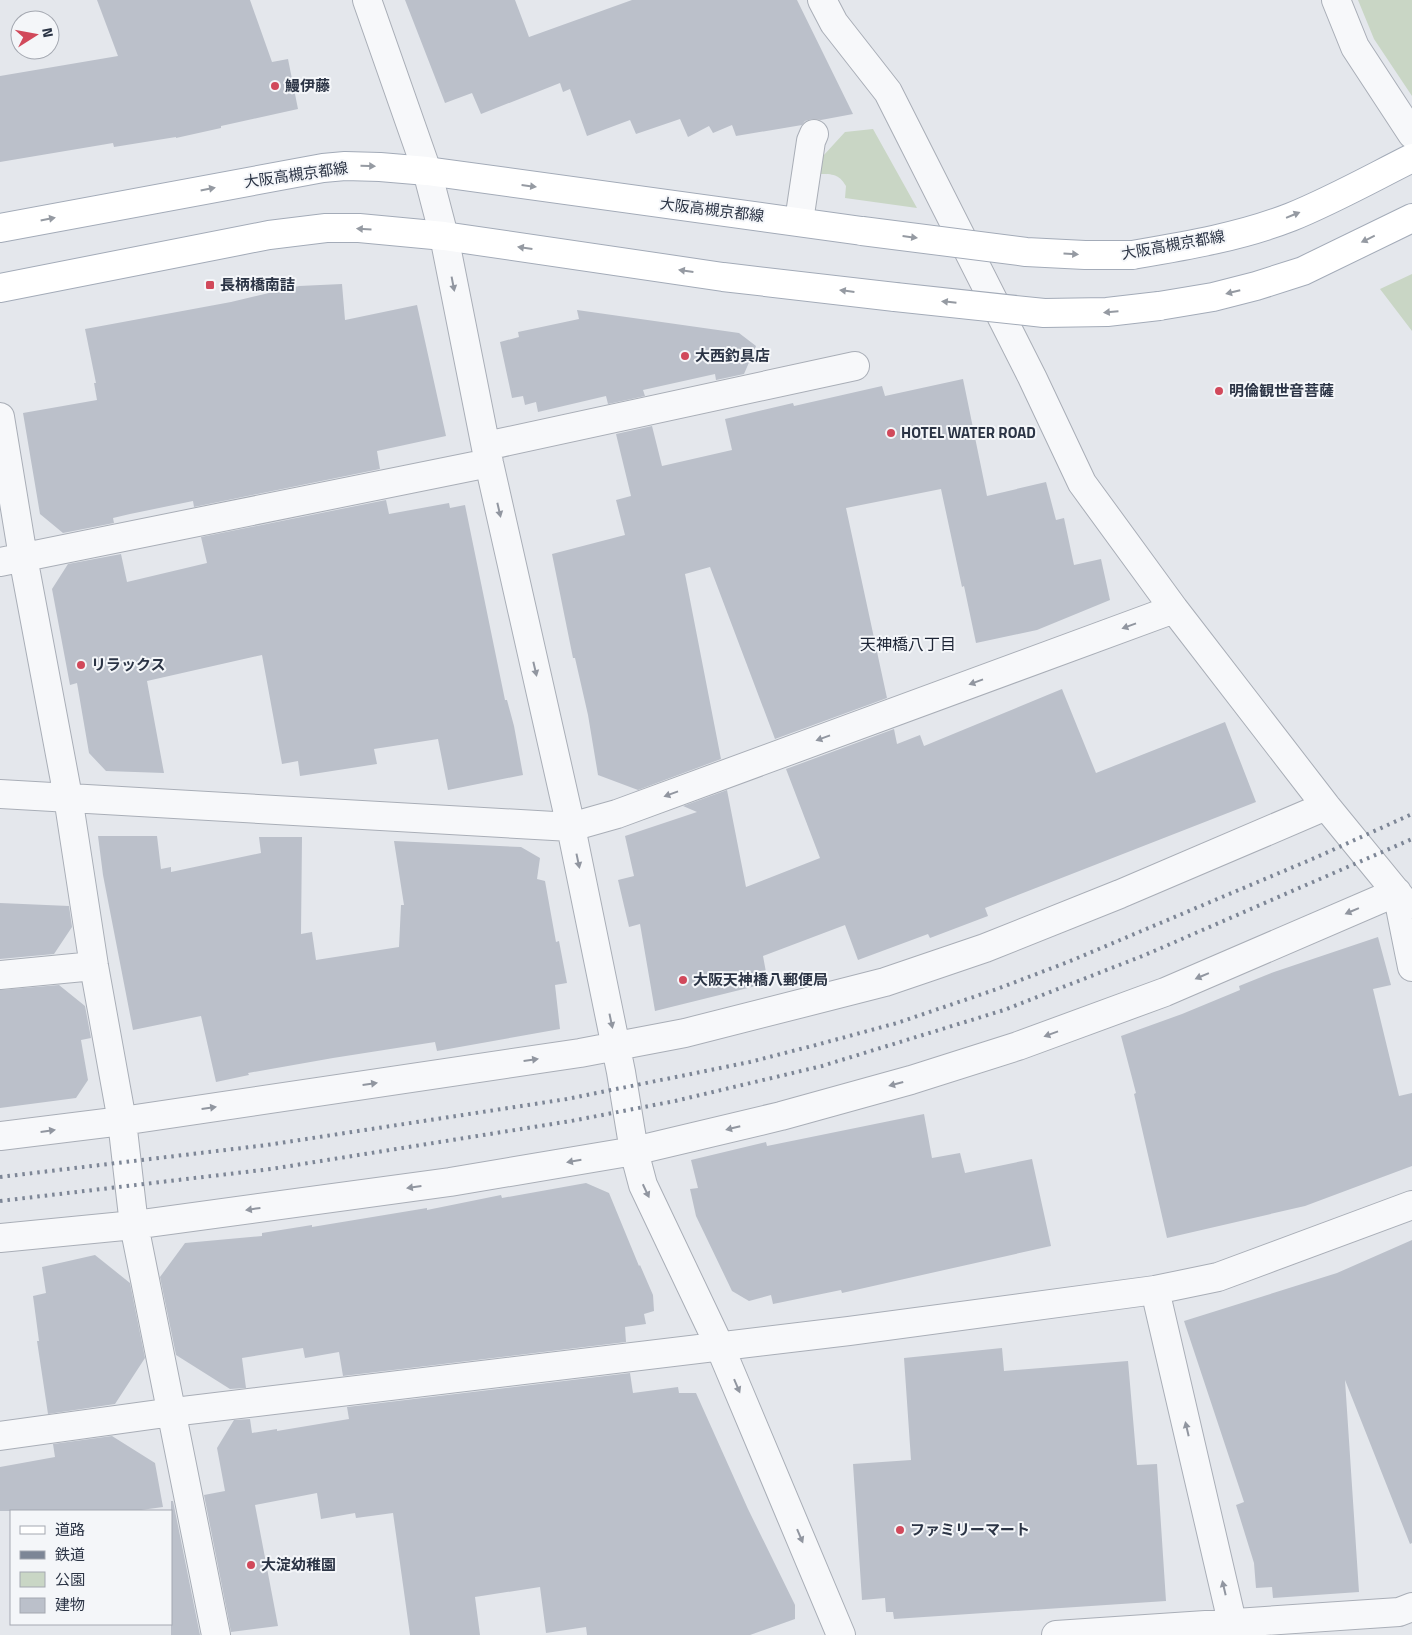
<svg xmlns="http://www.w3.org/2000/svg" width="1412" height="1635" viewBox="0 0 1412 1635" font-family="'Titillium Web','Noto Sans JP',sans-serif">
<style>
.green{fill:#c9d6c5}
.building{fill:#bbc0ca}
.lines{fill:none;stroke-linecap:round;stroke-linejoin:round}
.minor-casing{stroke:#a9aeb7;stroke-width:30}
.major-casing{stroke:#a3abb8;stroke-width:30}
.minor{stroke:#f7f8fa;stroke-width:28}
.major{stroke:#fff;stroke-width:28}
.rail{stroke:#7d8696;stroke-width:4;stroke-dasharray:2.5 5;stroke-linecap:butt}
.major-bridge-casing{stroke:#a3abb8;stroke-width:30;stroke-linecap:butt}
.major-bridge{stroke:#fff;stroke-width:28}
.oneway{fill:#959aa2}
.oneway2{fill:#9196a0}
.poi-dot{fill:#d1495b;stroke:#f4f6f9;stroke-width:2}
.labels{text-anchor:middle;stroke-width:4;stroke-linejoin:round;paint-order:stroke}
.poi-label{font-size:15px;font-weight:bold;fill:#2b3445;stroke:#f4f6f9;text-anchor:start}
.street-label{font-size:15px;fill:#2b3445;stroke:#f4f6f9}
.neighbourhood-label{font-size:16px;fill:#1d2536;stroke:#f4f6f9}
</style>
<rect width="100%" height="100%" fill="#e4e7ec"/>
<path class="green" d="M1358 0H1412V96L1374 39Z
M873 129 917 208 845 198 846 186C839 174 833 174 819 174L823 156 845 132Z
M1412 274V331L1380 289Z"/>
<path class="building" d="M97 0H250L272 62 288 59 298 109 221 126V128L176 138V137L114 147 113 143 0 162V76L118 56Z
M405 0H515L529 37 632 0H797L853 114 821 120 812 119 805 121 802 125 736 136 732 125 713 133 709 126 688 137 680 119 636 134 630 120 587 136 570 89 563 92 560 83 481 114 472 93 445 103Z
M342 284 345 320 417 305 446 436 377 451 380 469 194 507 193 501 130 514 113 518 114 523 63 533 40 514 23 413 97 400 94 383H96L85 329 231 302 299 286Z
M577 310 739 333 756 346 744 374 716 380 715 374 643 390 645 396 608 404 606 396 538 412 536 402 525 405 523 396 512 398 500 342 519 337 518 332 579 319Z
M963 379 987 496 1046 482 1056 520 1064 518 1074 565 1101 559 1110 600 1037 630 976 643 964 586 962 587 941 489 846 508 887 698 775 739 710 567 685 574 721 759 638 790 598 775 588 715 575 658H573L552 554 625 535 616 500 631 496 616 434 652 426 662 466 732 450 725 419 793 403 794 406 882 386 885 396Z
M386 500 389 514 449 503 450 508 465 505 505 700H507L514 726 523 775 448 790 438 739 374 749 377 764 300 776 298 761 282 764 262 655 147 681 164 773 106 771 89 753 77 683 70 685 52 589 68 564 121 554 127 582 207 563 201 537Z
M1062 689 1096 773 1225 722 1256 802 985 908 988 916 930 938 928 934 858 960 845 925 763 956 768 983 655 1011 640 924 629 927 618 880 634 876 625 836 697 812 683 806 727 790 746 887 820 858 786 769 894 729 897 744 920 735 924 746Z
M98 836H157L161 869 171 867V872L261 853 259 837H302L301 934 312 932 316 960 399 947 401 905H404L394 841 521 847 540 858 537 879 545 881 556 942 559 941 567 983 555 985 560 1029 437 1051 435 1042 333 1058 248 1073 249 1075 216 1082 201 1016 133 1030 103 875Z
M0 903 69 906 72 927 54 954 0 959Z
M1378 937 1391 985 1373 989 1399 1096 1412 1093V1166L1305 1206 1167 1238 1134 1094 1136 1093 1121 1036 1182 1014 1240 990 1239 986 1274 972Z
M59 985 85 1006 91 1038 81 1040 88 1080 76 1098 0 1108V990Z
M924 1114 932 1158 960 1153 965 1173 1032 1159 1051 1246 842 1293 841 1290 773 1304 771 1295 749 1301 732 1291 696 1216 690 1189 698 1188 691 1160 766 1142 767 1146Z
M586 1183 609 1193 639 1266 640 1265 653 1295 654 1311 644 1314 646 1324 625 1327 626 1342 343 1376 339 1352 305 1358 303 1348 242 1358 246 1388 230 1389 176 1355 160 1277 185 1243 262 1236V1233L312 1225V1227L427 1208V1210L501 1195 502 1198Z
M1412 1240V1543L1410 1544 1345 1380 1359 1592 1273 1598 1272 1587 1256 1588 1254 1563 1236 1505 1244 1502 1184 1321 1337 1273Z
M95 1255 130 1283 145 1358 115 1404 48 1414 37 1341H39L33 1296 46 1293 42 1267Z
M1002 1348 1004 1371 1128 1361 1137 1465 1157 1464 1166 1601 894 1619 893 1612H886L885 1598 862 1600 853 1464 911 1460 904 1358Z
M630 1373 633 1393 678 1387 679 1393H696L748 1509 795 1605V1619L750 1635H587L586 1627 546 1633 540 1587 475 1597 480 1635H410L393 1513 356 1518 355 1513 321 1519 317 1493 255 1505 278 1626 231 1632 204 1495 225 1491 217 1448 234 1420 250 1419 252 1433 277 1429V1431L349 1419 347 1407Z
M112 1436 155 1463 163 1507 134 1511H0V1467L55 1457 53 1444Z
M171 1501H173L200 1635H171Z"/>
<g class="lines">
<defs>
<path id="minor" d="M367 0 427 171 444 236 489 463 571 827 621 1072 634 1151 643 1185 720 1347 841 1635
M822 0 834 23 888 92 1032 377 1082 483 1174 609 1326 806 1407 905
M1336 0 1355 47 1412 134
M799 221 811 141 814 134
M0 417 23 557 68 797 94 966 122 1121 134 1225 216 1635
M486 446 855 366
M0 562 489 463
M0 794 571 827 617 814 1174 609
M0 975 94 966
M0 1136 122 1121 580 1053 685 1033 885 982 985 948 1120 894 1326 806
M0 1238 134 1225 450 1182 634 1151 781 1116 911 1080 1018 1046 1165 992 1397 892 1412 967
M1155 1290 1235 1635
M0 1436 173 1412 849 1331 1155 1290 1218 1277 1412 1205
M1056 1635 1399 1612 1412 1607"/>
<path id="major" d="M0 228 323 168 345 166 380 167 427 171 862 231
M1132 255C1185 246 1240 237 1291 217 1333 200 1372 178 1412 158
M0 288 269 235 326 228H359L444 236 723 277 895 297
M1159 306 1213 297 1256 286 1303 271 1412 218"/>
</defs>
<use href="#minor" class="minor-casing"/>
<use href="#major" class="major-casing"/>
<use href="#minor" class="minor"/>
<use href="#major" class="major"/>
<path class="rail" d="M0 1177 267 1145 567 1099 750 1062 816 1045 897 1023 997 989 1068 962 1317 857 1412 814
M0 1201 271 1169 571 1121 675 1101 822 1066 1004 1010 1145 955 1412 839"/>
<defs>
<path id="major-bridge" d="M862 231 1026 252 1085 255H1132
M895 297 1044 313 1107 312 1159 306"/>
</defs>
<use href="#major-bridge" class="major-bridge-casing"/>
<use href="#major-bridge" class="major-bridge"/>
</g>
<defs><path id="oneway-solid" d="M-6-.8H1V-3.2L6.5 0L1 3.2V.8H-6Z" transform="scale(1.25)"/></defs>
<g class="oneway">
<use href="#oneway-solid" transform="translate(368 166) rotate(1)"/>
<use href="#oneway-solid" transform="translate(529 186) rotate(7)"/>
<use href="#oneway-solid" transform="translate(208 189) rotate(-11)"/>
<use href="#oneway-solid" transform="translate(1293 215) rotate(-22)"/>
<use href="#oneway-solid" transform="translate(48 219) rotate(-11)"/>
<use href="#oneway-solid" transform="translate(364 229) rotate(-177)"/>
<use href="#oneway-solid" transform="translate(910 237) rotate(7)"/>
<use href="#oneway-solid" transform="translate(1368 239) rotate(154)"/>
<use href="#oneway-solid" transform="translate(525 248) rotate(-172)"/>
<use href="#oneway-solid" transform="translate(1071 254) rotate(3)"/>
<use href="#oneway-solid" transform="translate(686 271) rotate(-172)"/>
<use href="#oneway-solid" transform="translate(847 291) rotate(-173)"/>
<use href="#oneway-solid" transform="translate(1233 292) rotate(166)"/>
<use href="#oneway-solid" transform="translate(949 302) rotate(-174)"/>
<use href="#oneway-solid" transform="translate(1111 312) rotate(175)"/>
</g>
<g class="oneway2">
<use href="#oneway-solid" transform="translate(453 284) rotate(79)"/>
<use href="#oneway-solid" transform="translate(499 510) rotate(77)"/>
<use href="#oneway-solid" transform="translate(1129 626) rotate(160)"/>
<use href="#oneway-solid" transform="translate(535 669) rotate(77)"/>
<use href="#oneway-solid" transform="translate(976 682) rotate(160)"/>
<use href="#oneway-solid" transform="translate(823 738) rotate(160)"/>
<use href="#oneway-solid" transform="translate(671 794) rotate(160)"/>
<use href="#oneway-solid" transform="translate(578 861) rotate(78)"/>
<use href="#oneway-solid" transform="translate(1352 911) rotate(157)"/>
<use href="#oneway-solid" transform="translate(1202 976) rotate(157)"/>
<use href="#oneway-solid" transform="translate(611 1021) rotate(78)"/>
<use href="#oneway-solid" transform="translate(1051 1034) rotate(160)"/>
<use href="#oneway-solid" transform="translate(531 1060) rotate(-8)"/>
<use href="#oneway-solid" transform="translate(370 1084) rotate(-8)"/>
<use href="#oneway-solid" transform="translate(896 1084) rotate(165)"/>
<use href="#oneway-solid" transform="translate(209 1108) rotate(-8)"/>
<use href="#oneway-solid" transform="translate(733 1128) rotate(166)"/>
<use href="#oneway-solid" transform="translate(48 1131) rotate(-8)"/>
<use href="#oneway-solid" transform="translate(574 1161) rotate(170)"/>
<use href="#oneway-solid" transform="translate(414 1187) rotate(172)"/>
<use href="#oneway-solid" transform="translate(646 1191) rotate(65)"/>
<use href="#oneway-solid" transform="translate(253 1209) rotate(172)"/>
<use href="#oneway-solid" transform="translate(737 1386) rotate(67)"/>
<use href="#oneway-solid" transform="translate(1187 1429) rotate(-103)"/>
<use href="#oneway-solid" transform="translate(800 1536) rotate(67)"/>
<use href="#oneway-solid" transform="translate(1224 1588) rotate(-103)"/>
</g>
<g class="poi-dot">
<circle cx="275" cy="86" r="5"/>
<rect x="205" y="280" width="10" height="10" rx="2.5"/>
<circle cx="685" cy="356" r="5"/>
<circle cx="1219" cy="391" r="5"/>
<circle cx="891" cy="433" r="5"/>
<circle cx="81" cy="665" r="5"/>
<circle cx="683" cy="980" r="5"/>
<circle cx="900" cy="1530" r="5"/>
<circle cx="251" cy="1565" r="5"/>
</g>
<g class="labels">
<g class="poi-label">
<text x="285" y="91">鰻伊藤</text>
<text x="220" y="290">長柄橋南詰</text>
<text x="695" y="361">大西釣具店</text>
<text x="1229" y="396">明倫観世音菩薩</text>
<text x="901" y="438">HOTEL WATER ROAD</text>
<text x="91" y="670">リラックス</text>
<text x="693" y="985">大阪天神橋八郵便局</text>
<text x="910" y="1535">ファミリーマート</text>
<text x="261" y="1570">大淀幼稚園</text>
</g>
<g class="street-label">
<text transform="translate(296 175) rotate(-8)" y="5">大阪高槻京都線</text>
<text transform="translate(712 210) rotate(7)" y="5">大阪高槻京都線</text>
<text transform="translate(1173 245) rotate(-10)" y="5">大阪高槻京都線</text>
</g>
<g class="neighbourhood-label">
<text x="908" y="650">天神橋八丁目</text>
</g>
</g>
<rect x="10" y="1510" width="162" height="115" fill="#f4f6f9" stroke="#a4a8b1"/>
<rect x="20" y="1526" width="25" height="8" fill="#ffffff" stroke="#a4a8b1"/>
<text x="55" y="1535" font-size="15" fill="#2b3445">道路</text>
<rect x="20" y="1551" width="25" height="8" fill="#7d8696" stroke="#a4a8b1"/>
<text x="55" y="1560" font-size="15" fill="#2b3445">鉄道</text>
<rect x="20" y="1572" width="25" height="15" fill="#c9d6c5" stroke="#a4a8b1"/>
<text x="55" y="1585" font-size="15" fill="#2b3445">公園</text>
<rect x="20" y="1598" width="25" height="15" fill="#bbc0ca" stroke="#a4a8b1"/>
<text x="55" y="1610" font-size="15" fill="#2b3445">建物</text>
<g transform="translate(35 35) rotate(79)"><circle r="24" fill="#f4f6f9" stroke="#a4a8b1"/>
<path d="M0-4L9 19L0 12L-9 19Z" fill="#d1495b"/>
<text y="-8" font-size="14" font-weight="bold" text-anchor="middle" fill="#2b3445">N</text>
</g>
</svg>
